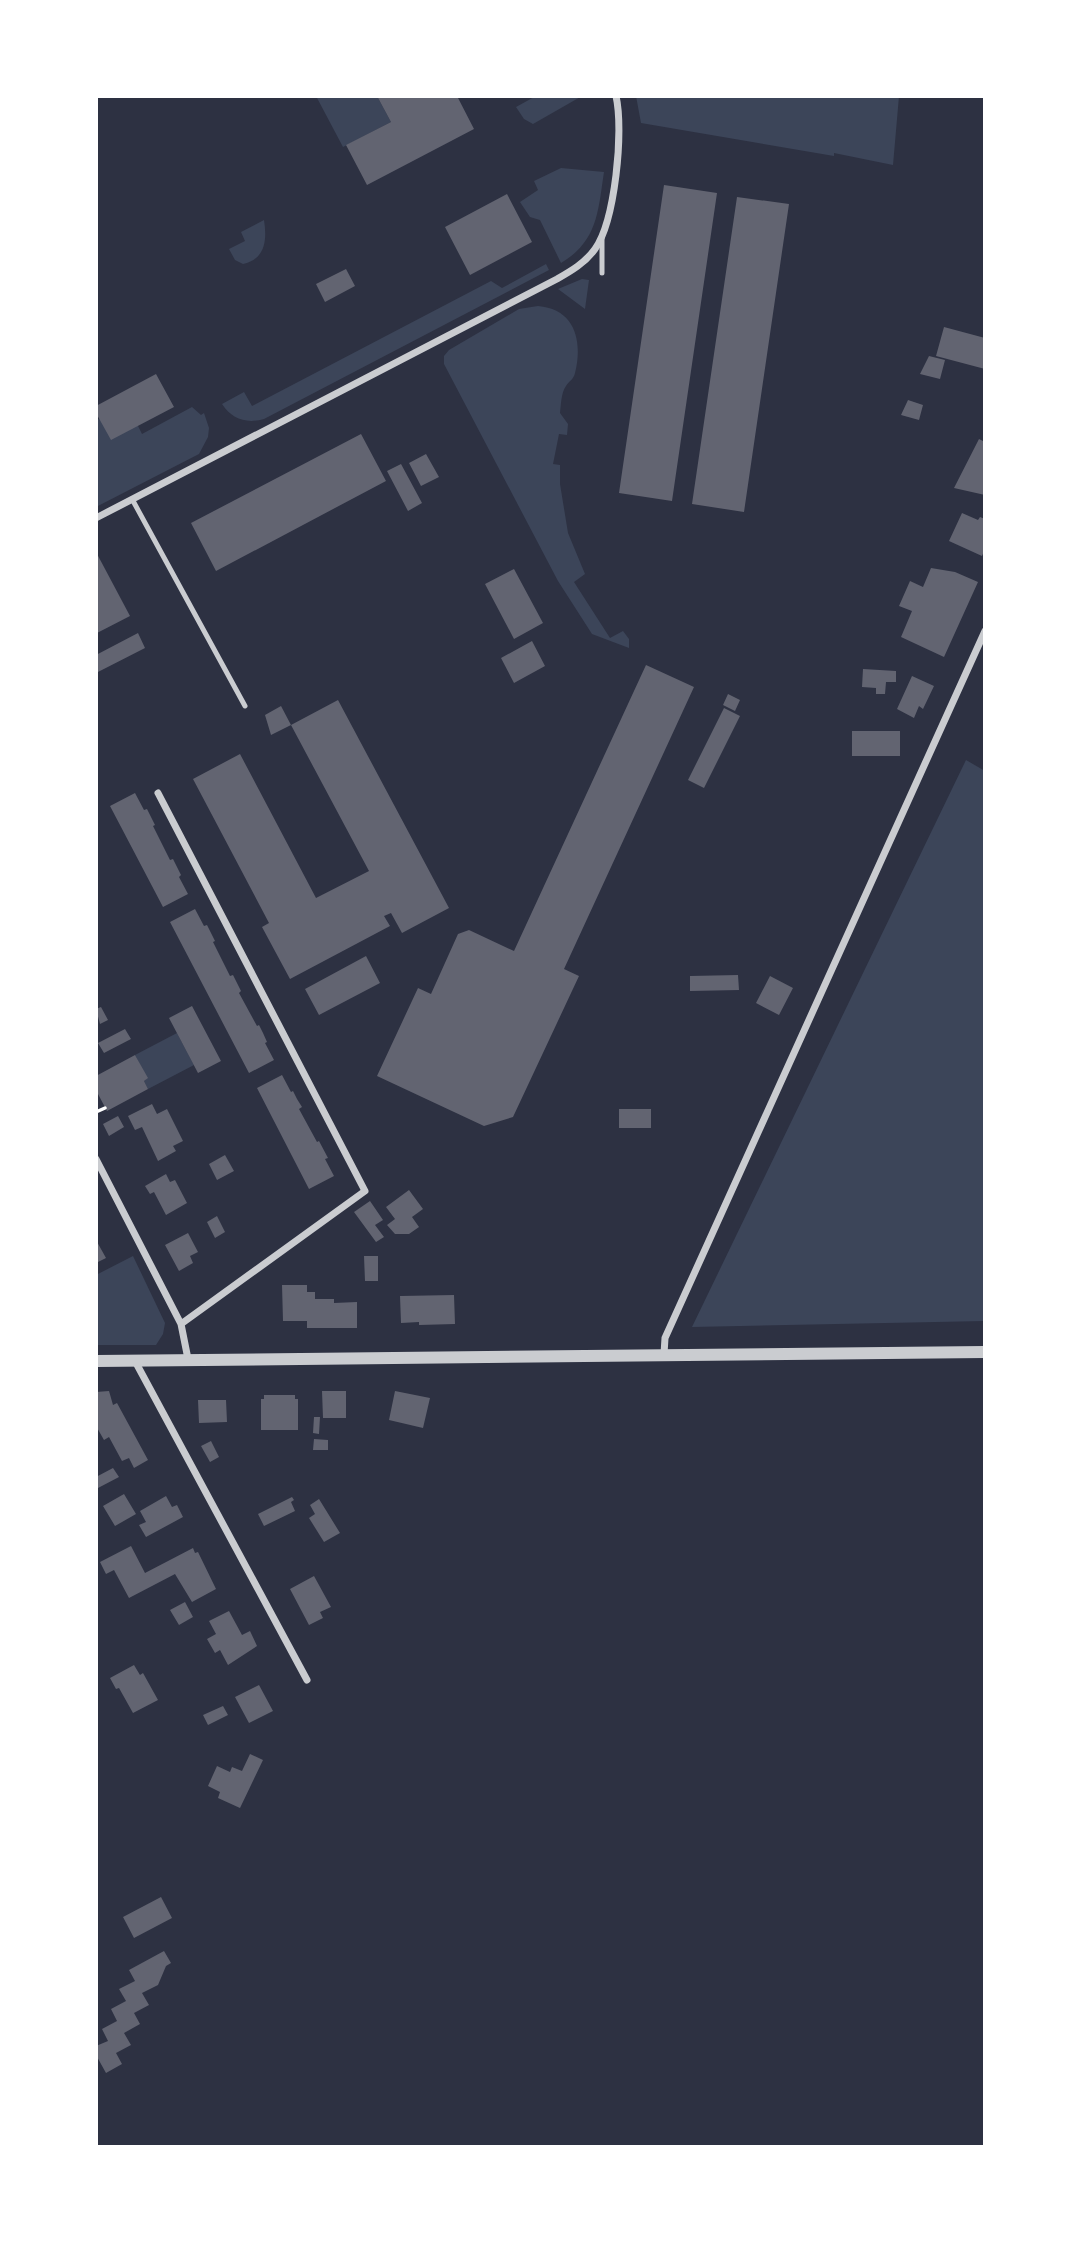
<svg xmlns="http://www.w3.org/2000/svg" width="1081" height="2243" viewBox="0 0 1081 2243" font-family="'Public Sans',sans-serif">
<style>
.green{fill:#3c4559}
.building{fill:#626471}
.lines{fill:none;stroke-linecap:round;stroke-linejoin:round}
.path{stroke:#fff;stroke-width:3.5}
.service{stroke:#caccd0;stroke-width:5}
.minor{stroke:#caccd0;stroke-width:7}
.tertiary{stroke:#caccd0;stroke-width:12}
</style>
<rect width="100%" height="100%" fill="#2d3142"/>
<path class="green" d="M316 96H377L391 122 343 147Z
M536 96H582L533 124 524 119 516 107Z
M636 96H899L893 165 834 153V156L641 123Z
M561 168 604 172C598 211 598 241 561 263L540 220 530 217 520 202 538 190 534 181Z
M264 220C267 239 266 259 243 264L235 260 229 249 245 241 241 232Z
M546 264 549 270 264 419C246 424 232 419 222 404L244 392 252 406 491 281 502 288Z
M582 279 589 280 585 309 558 289Z
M538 306C575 309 583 341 575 373 574 379 569 381 566 386 561 393 561 405 560 413L568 424 567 435 559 434 553 464 560 465V484L568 533 585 574 574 582 610 638 623 631 629 639V648L592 634 558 581 444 364V356L449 350 519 309Z
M192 407 201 415 204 413 209 428 208 437 199 454 96 507V421L99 419 138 426 142 434Z
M966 760 985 771V1321L692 1327Z
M177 1033 194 1065 148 1089 144 1081 147 1078 135 1055Z
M133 1256 165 1323 163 1334 156 1345H96V1275Z"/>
<path class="building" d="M377 96H457L474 129 367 185 346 145 391 122Z
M664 185 717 193 672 501 619 493Z
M507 194 532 242 470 275 445 227Z
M737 197 789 204 744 512 692 504Z
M346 269 355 286 325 302 316 284Z
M944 327 985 338V369L936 356Z
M929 356 945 360 940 379 920 374Z
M156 374 174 407 111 440 96 413V406Z
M908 400 923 405 919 420 901 415Z
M361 434 386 481 216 571 191 523Z
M979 439 985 442V495L954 488Z
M426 454 439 477 421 486 409 463Z
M401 464 422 503 408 511 387 471Z
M962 513 978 520 980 517 985 519V549L982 556 949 541Z
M96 552 130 616 97 633 96 630Z
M931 568 955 572 978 582 944 657 901 637 912 611 899 606 910 581 923 587Z
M514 569 543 623 514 639 485 584Z
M138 633 145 648 96 673V655Z
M532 641 545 666 514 683 501 658Z
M646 665 694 687 564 969 579 976 513 1117 484 1126 377 1076 418 988 431 994 458 934 469 930 514 951Z
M863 669 896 671V682H886L885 694H876V688L862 687Z
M912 676 934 686 923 709 919 706 914 718 897 709Z
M728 694 740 700 735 711 723 705Z
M338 700 449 908 402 933 391 913 384 916 390 926 290 979 262 927 269 923 193 779 240 754 316 898 369 871 291 725 271 735 265 715 281 706 291 725Z
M724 708 740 716 704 788 688 780Z
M852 731H900V756H852Z
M135 793 144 810 147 809 155 825 153 826 170 860 173 859 181 875 179 877 188 894 163 907 110 806Z
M195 909 204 926 207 925 215 941 213 942 230 976 233 975 241 991 239 993 257 1026 259 1025 263 1033 267 1042 265 1043 274 1060 249 1073 170 922Z
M366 956 380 983 319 1015 305 989Z
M738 975 739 990 690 991V976Z
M770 976 793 988 779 1015 756 1003Z
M192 1006 221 1061 198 1073 169 1018Z
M101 1007 108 1020 100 1024 96 1009Z
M125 1029 131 1039 104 1053 98 1043Z
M135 1055 148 1078 144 1081 148 1089 107 1111 98 1094 96 1076Z
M282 1075 291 1092 293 1091 297 1099 302 1107 299 1109 317 1142 319 1141 328 1158 325 1159 334 1176 309 1189 257 1088Z
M152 1104 157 1114 167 1109 183 1141 173 1146 176 1151 158 1161 142 1127 135 1130 128 1116Z
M619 1109H651V1128H619Z
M118 1116 124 1127 109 1136 103 1124Z
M225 1155 234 1171 217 1180 209 1164Z
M166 1174 170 1182 175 1180 187 1203 166 1215 154 1192 150 1194 145 1186Z
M409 1190 423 1209 412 1217 419 1227 409 1234H395L387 1225 395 1219 386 1207Z
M370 1201 383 1220 375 1225 384 1237 376 1242 354 1212Z
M217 1216 225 1232 215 1238 207 1222Z
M188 1233 198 1252 190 1256 193 1263 179 1271 165 1245Z
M96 1240 106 1258 96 1263Z
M364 1256H378V1281H365Z
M282 1285H307V1292H315V1299H334V1303L357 1302V1328H307V1321H283Z
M454 1295 455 1324 419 1325V1322L401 1323 400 1296Z
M109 1391 113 1405 117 1403 148 1460 134 1468 129 1458 122 1461 109 1437 104 1440 96 1426V1392Z
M322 1391H346V1418H323Z
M395 1391 430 1398 423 1428 389 1420Z
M264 1395H295V1399H298V1430H261V1399H264Z
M198 1400H226L227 1422 199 1423Z
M314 1417H320L319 1434 313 1433Z
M314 1439 328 1440V1450H313Z
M211 1441 219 1457 210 1462 201 1446Z
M113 1468 119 1477 98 1488 96 1477Z
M124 1494 136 1514 115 1526 103 1506Z
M166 1496 172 1507 177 1505 183 1517 146 1537 139 1525 146 1522 140 1511Z
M292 1497 294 1500 291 1502 295 1511 264 1526 258 1514Z
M319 1499 340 1533 324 1542 309 1518 315 1514 310 1505Z
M131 1546 145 1573 193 1548 195 1553 198 1552 216 1589 192 1602 175 1574 129 1598 114 1570 106 1574 100 1562Z
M314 1576 331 1607 320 1612 323 1618 309 1625 290 1589Z
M185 1602 193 1617 179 1625 170 1610Z
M229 1611 242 1635 250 1631 257 1646 228 1665 220 1650 215 1653 207 1639 216 1634 209 1621Z
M134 1665 140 1675 143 1673 158 1700 133 1713 119 1688 116 1689 110 1678Z
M259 1685 273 1711 249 1723 235 1697Z
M223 1706 228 1715 208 1725 203 1715Z
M250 1754 263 1760 240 1808 218 1798 220 1792 208 1786 217 1766 230 1772 232 1767 242 1771Z
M161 1897 172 1918 134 1938 123 1917Z
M164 1951 171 1963 166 1966 158 1985 142 1993 149 2005 134 2013 140 2024 124 2033 131 2045 116 2053 122 2064 106 2073 96 2055V2046L108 2041 102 2029 117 2021 111 2009 126 2001 119 1989 135 1981 129 1970Z"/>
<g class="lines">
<path class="path" d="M96 1112 105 1108"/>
<path class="service" d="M602 273V236
M132 499 245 706"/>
<path class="minor" d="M96 518 557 279C571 271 585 263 595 249 615 221 624 131 616 96
M158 793 365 1191 181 1324
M96 1159 181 1324 188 1359
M664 1354 665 1338 985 631
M135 1361 307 1680"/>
<path class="tertiary" d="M96 1361 985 1352"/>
</g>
<rect width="1081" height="2243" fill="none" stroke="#ffffff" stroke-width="196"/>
</svg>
